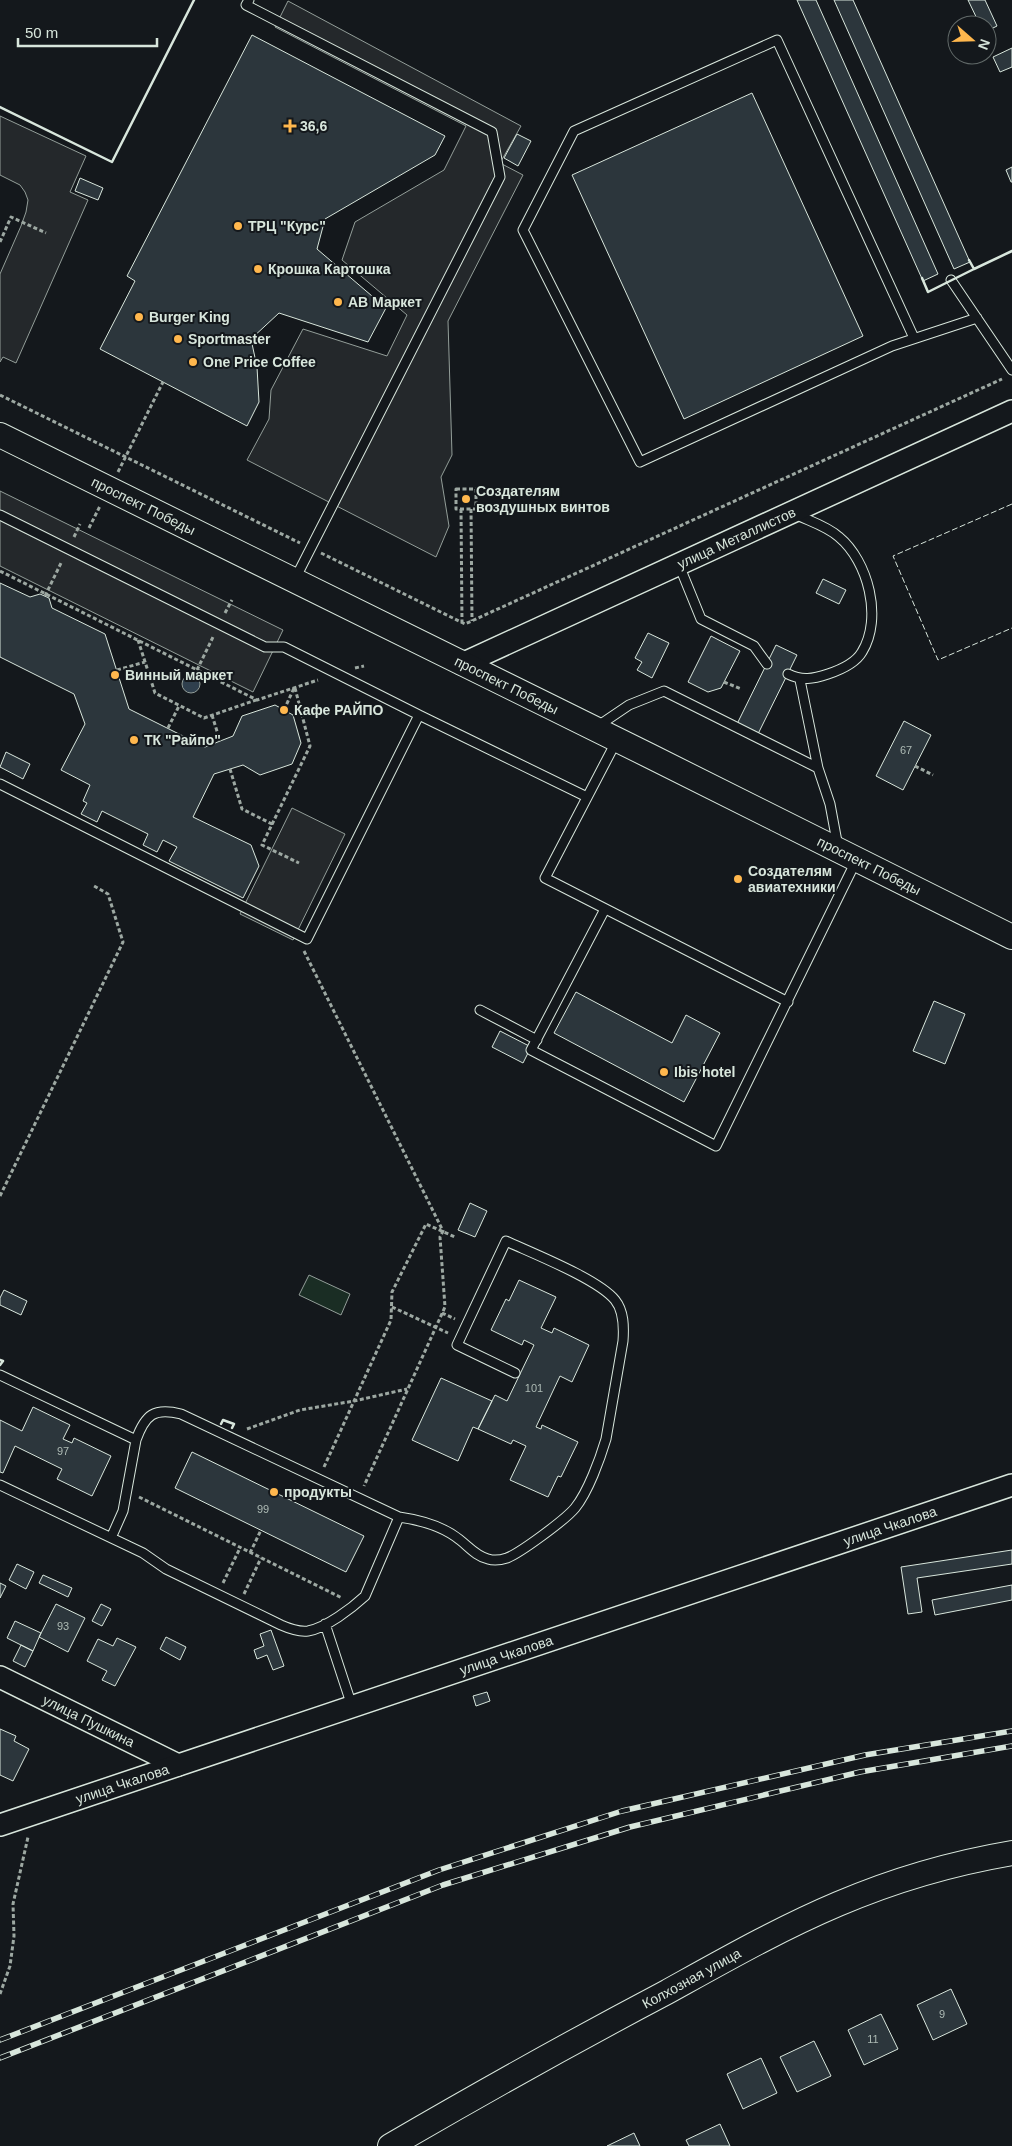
<svg xmlns="http://www.w3.org/2000/svg" width="1012" height="2146" viewBox="0 0 1012 2146" font-family="Arial,sans-serif">
<style>
.green{fill:#1a2d24;stroke:#939e99}
.parking{fill:#24282b;stroke:#939e99}
.water{fill:#2f3f4d;stroke:#939e99}
.building{fill:#2c363c;stroke:#d8e6dc}
.lines{fill:none;stroke-linecap:round;stroke-linejoin:round}
.service-casing{stroke:#d8e6dc;stroke-width:11}
.tertiary-casing{stroke:#d8e6dc;stroke-width:24}
.secondary-casing{stroke:#d8e6dc;stroke-width:26}
.path{stroke:#9da8a2;stroke-width:3;stroke-dasharray:4 2.5;stroke-linecap:butt}
.service{stroke:#14181c;stroke-width:9}
.tertiary{stroke:#14181c;stroke-width:21}
.secondary{stroke:#14181c;stroke-width:24}
.rail-casing{stroke:#d8e6dc;stroke-width:5.5}
.rail{stroke:#14181c;stroke-width:4;stroke-dasharray:11;stroke-linecap:butt}
.fence{stroke:#d8e6dc;stroke-width:1;stroke-dasharray:6 2.5;stroke-linecap:butt}
.wall{stroke:#d8e6dc;stroke-width:2.5}
.poi-dot{fill:#ffb74d;stroke:#14181c;stroke-width:2}
.labels{text-anchor:middle;stroke-width:4;stroke-linejoin:round;paint-order:stroke}
.number-label{font-size:11px;fill:#adbab4}
.poi-label{font-size:14px;font-weight:bold;fill:#d8e6dc;stroke:#14181c;text-anchor:start}
.street-label{font-size:14px;fill:#d8e6dc;stroke:#14181c}
</style>
<rect width="100%" height="100%" fill="#14181c"/>
<path class="green" d="M309 1275 350 1294 341 1315 299 1295Z"/>
<path class="parking" d="M288 1 521 126 500 163 523 175 448 321 452 455 441 477 449 526 436 557 247 460 269 419 271 390 303 329 387 356 407 315 342 260 355 222 444 170 466 126 275 27Z
M0 116 86 156 70 192 88 200 16 363 3 357 0 362V274L21 226 26 212 28 200 25 192 20 185 0 175Z
M0 491 283 630 253 692 0 566Z
M292 808 345 834 293 940 240 914Z"/>
<path class="water" d="M182 684a9 9 0 1 1 18 0a9 9 0 1 1-18 0Z"/>
<path class="building" d="M797 0H816L938 274 923 281Z
M834 0H853L970 262 954 269Z
M968 0H985L997 26 987 31V25H980Z
M252 35 445 136 435 155 325 219 317 249 386 308 368 342 279 313 251 339 257 367 259 402 247 426 100 349 135 281 127 276Z
M1012 48V67L1000 72 993 57Z
M752 93 863 336 684 419 572 175Z
M517 134 531 141 518 166 504 158Z
M1012 167V182H1011L1006 170Z
M80 178 103 188 98 200 75 191Z
M823 579 846 590 839 604 816 593Z
M0 583 30 597 40 594 49 598 52 608 105 634 129 709 205 747 233 736 242 716 275 705 293 715 301 743 292 764 260 775 243 765 214 774 193 817 251 845 259 866 243 898 169 861 177 847 163 840 157 852 143 845 148 834 102 811 97 822 81 814 87 803 83 801 90 785 61 770 85 724 74 694 0 657Z
M648 633 669 643 652 678 637 670 642 662 635 658Z
M711 636 740 651 721 688 708 692 688 682Z
M776 645 797 655 756 738 735 728Z
M904 721 931 735 903 790 876 776Z
M6 752 30 764 23 779 0 767Z
M576 992 672 1043 686 1015 720 1033 684 1102 554 1033Z
M934 1001 965 1014 945 1064 913 1051Z
M500 1031 531 1047 523 1063 492 1047Z
M470 1203 487 1211 475 1237 458 1230Z
M519 1280 556 1297 541 1328 552 1333 554 1328 589 1345 572 1382 560 1376 536 1427 541 1429 542 1425 578 1442 561 1477 558 1476 548 1497 510 1480 526 1446 513 1440 511 1444 478 1429 495 1395 507 1401 534 1345 524 1340 522 1345 491 1330 506 1299 509 1301Z
M4 1290 27 1301 21 1315 0 1305V1298Z
M441 1378 492 1401 478 1429 473 1427 458 1461 412 1440Z
M33 1407 70 1425 63 1439 72 1443 74 1438 111 1456 92 1496 57 1479 62 1469 15 1446 3 1473 0 1472V1420L22 1431Z
M192 1452 364 1536 346 1572 175 1488Z
M1012 1550V1564L917 1578 922 1612 908 1614 901 1567Z
M17 1564 34 1572 26 1589 9 1580Z
M43 1575 72 1588 68 1597 39 1583Z
M0 1583 6 1586 0 1598Z
M1012 1585V1600L935 1615 932 1600Z
M56 1604 85 1618 68 1652 39 1637Z
M101 1604 111 1609 102 1626 92 1621Z
M15 1621 41 1633 33 1651 7 1638Z
M271 1630 284 1666 273 1670 267 1655 257 1659 254 1650 264 1646 260 1634Z
M166 1637 186 1647 180 1660 160 1649Z
M117 1638 136 1647 115 1686 102 1680 107 1671 87 1661 98 1639 113 1646Z
M21 1645 33 1651 25 1667 13 1661Z
M487 1692 490 1701 476 1706 473 1696Z
M0 1729 16 1736 14 1741 29 1749 13 1781 0 1775Z
M951 1989 967 2024 933 2040 917 2005Z
M881 2014 898 2049 864 2065 848 2030Z
M814 2041 831 2076 797 2092 780 2057Z
M761 2058 777 2093 743 2109 727 2074Z
M720 2124 730 2146H689L686 2140Z
M634 2133 640 2146H607Z"/>
<g class="lines">
<defs>
<path id="service" d="M249 0 246 5 492 132 500 177 295 579
M951 280 1012 370
M914 338 777 40 574 131 523 230 640 462 892 346 977 318
M0 515 265 647H284L419 715
M679 565 701 619 754 646 767 664
M788 674C802 681 813 679 828 674 840 670 855 664 862 652 883 618 868 561 839 537 827 526 809 521 795 514
M800 680 818 768
M595 728 629 705 664 691 818 768 830 804 838 847
M617 740 545 878 788 1002
M0 784 307 939 419 715 587 797
M605 909 531 1050 716 1146 857 859
M480 1010 537 1040
M0 1375 136 1440 123 1511 111 1538
M136 1440C145 1415 154 1407 181 1414L399 1517C420 1520 443 1526 460 1540 469 1547 476 1556 488 1559 494 1561 501 1560 507 1558 520 1553 565 1520 575 1508 588 1492 600 1459 606 1439L623 1341C624 1327 624 1311 615 1300 598 1279 532 1253 506 1241L457 1345 515 1373
M0 1485 143 1553 166 1569 281 1625C290 1629 299 1632 308 1631 326 1628 352 1608 365 1596L399 1517
M325 1624 352 1706"/>
<g id="tertiary">
<path id="s1" d="M462 664 1012 411"/>
<path id="s2" d="M0 1677 178 1765"/>
<path id="s3" d="M0 1825 1012 1485"/>
</g>
<g id="secondary">
<path id="s4" d="M0 435 650 756 1012 937"/>
<path id="s5" d="M390 2146C481 2093 574 2041 667 1992 723 1961 779 1929 838 1904 894 1880 953 1863 1012 1853"/>
</g>
</defs>
<use href="#service" class="service-casing"/>
<use href="#tertiary" class="tertiary-casing"/>
<use href="#secondary" class="secondary-casing"/>
<path class="path" d="M0 242 11 217 46 233
M0 395 300 543
M118 472 163 382
M456 489H476V509H456Z
M461 509 462 623
M471 509 472 621
M89 528 100 506
M74 537 80 524
M321 553 465 624 1002 379
M0 571 257 700 318 680
M45 596 62 561
M225 613 232 600
M138 640 155 693 204 718 256 700
M355 668 364 666
M117 670 145 662
M197 670 214 635
M724 682 741 689
M295 688 310 746 262 845 299 863
M284 710 294 688
M212 715 220 741
M168 728 179 706
M915 766 933 775
M230 769 242 809 272 824
M304 951 443 1231 440 1237 445 1307 364 1486
M0 1196 123 942 108 894 94 886
M392 1307 448 1333
M442 1313 455 1319
M247 1429 300 1410 354 1401 407 1389
M324 1467 391 1320 392 1292 426 1224 455 1237
M139 1497 342 1598
M250 1553 261 1530
M223 1583 240 1548
M244 1594 261 1558
M0 1994 10 1966 14 1936 13 1904 28 1837"/>
<use href="#service" class="service"/>
<use href="#tertiary" class="tertiary"/>
<use href="#secondary" class="secondary"/>
<defs>
<path id="rail" d="M0 2040 439 1870 622 1811 865 1755 1012 1731
M0 2058 443 1885 630 1827 860 1772 1012 1746"/>
</defs>
<use href="#rail" class="rail-casing"/>
<use href="#rail" class="rail"/>
<path class="fence" d="M1012 504 893 556 938 660 1012 628"/>
<path class="wall" d="M0 107 112 162 194 0
M969 260 974 269 1012 251
M922 278 928 292 974 269
M0 1360 3 1361 0 1365
M221 1424 223 1420 234 1424 232 1428"/>
</g>
<g class="poi-dot">
<path d="M287.5 118.5h5v5h5v5h-5v5h-5v-5h-5v-5h5z"/>
<circle cx="238" cy="226" r="5"/>
<circle cx="258" cy="269" r="5"/>
<circle cx="338" cy="302" r="5"/>
<circle cx="139" cy="317" r="5"/>
<circle cx="178" cy="339" r="5"/>
<circle cx="193" cy="362" r="5"/>
<circle cx="466" cy="499" r="5"/>
<circle cx="115" cy="675" r="5"/>
<circle cx="284" cy="710" r="5"/>
<circle cx="134" cy="740" r="5"/>
<circle cx="738" cy="879" r="5"/>
<circle cx="664" cy="1072" r="5"/>
<circle cx="274" cy="1492" r="5"/>
</g>
<g class="labels">
<g class="number-label">
<text x="906" y="754">67</text>
<text x="534" y="1392">101</text>
<text x="63" y="1455">97</text>
<text x="263" y="1513">99</text>
<text x="63" y="1630">93</text>
<text x="942" y="2018">9</text>
<text x="873" y="2043">11</text>
</g>
<g class="poi-label">
<text x="300" y="131">36,6</text>
<text x="248" y="231">ТРЦ "Курс"</text>
<text x="268" y="274">Крошка Картошка</text>
<text x="348" y="307">АВ Маркет</text>
<text x="149" y="322">Burger King</text>
<text x="188" y="344">Sportmaster</text>
<text x="203" y="367">One Price Coffee</text>
<text x="476" y="496">Создателям<tspan x="476" dy="16">воздушных винтов</tspan></text>
<text x="125" y="680">Винный маркет</text>
<text x="294" y="715">Кафе РАЙПО</text>
<text x="144" y="745">ТК "Райпо"</text>
<text x="748" y="876">Создателям<tspan x="748" dy="16">авиатехники</tspan></text>
<text x="674" y="1077">Ibis hotel</text>
<text x="284" y="1497">продукты</text>
</g>
<g class="street-label">
<text dy="5" stroke="none"><textPath href="#s4" startOffset="160">проспект Победы</textPath></text>
<text dy="5" stroke="none"><textPath href="#s1" startOffset="302">улица Металлистов</textPath></text>
<text dy="5" stroke="none"><textPath href="#s4" startOffset="565">проспект Победы</textPath></text>
<text dy="5" stroke="none"><textPath href="#s4" startOffset="970">проспект Победы</textPath></text>
<text dy="5" stroke="none"><textPath href="#s3" startOffset="939">улица Чкалова</textPath></text>
<text dy="5" stroke="none"><textPath href="#s3" startOffset="534">улица Чкалова</textPath></text>
<text dy="5" stroke="none"><textPath href="#s2" startOffset="99">улица Пушкина</textPath></text>
<text dy="5" stroke="none"><textPath href="#s3" startOffset="129">улица Чкалова</textPath></text>
<text dy="5" stroke="none"><textPath href="#s5" startOffset="345">Колхозная улица</textPath></text>
</g>
</g>
<g transform="translate(972 40) rotate(110)"><circle r="24" fill="#14181c" stroke="#626a69"/>
<path d="M0-4L9 19L0 12L-9 19Z" fill="#ffb74d"/>
<text y="-8" font-size="14" font-weight="bold" text-anchor="middle" fill="#d8e6dc">N</text>
</g>
<path d="M18 38v8h139v-8" fill="none" stroke="#d8e6dc" stroke-width="2.5"/>
<text x="25" y="38" font-size="15" fill="#d8e6dc" stroke="#14181c" stroke-width="4" paint-order="stroke">50 m</text>
</svg>
